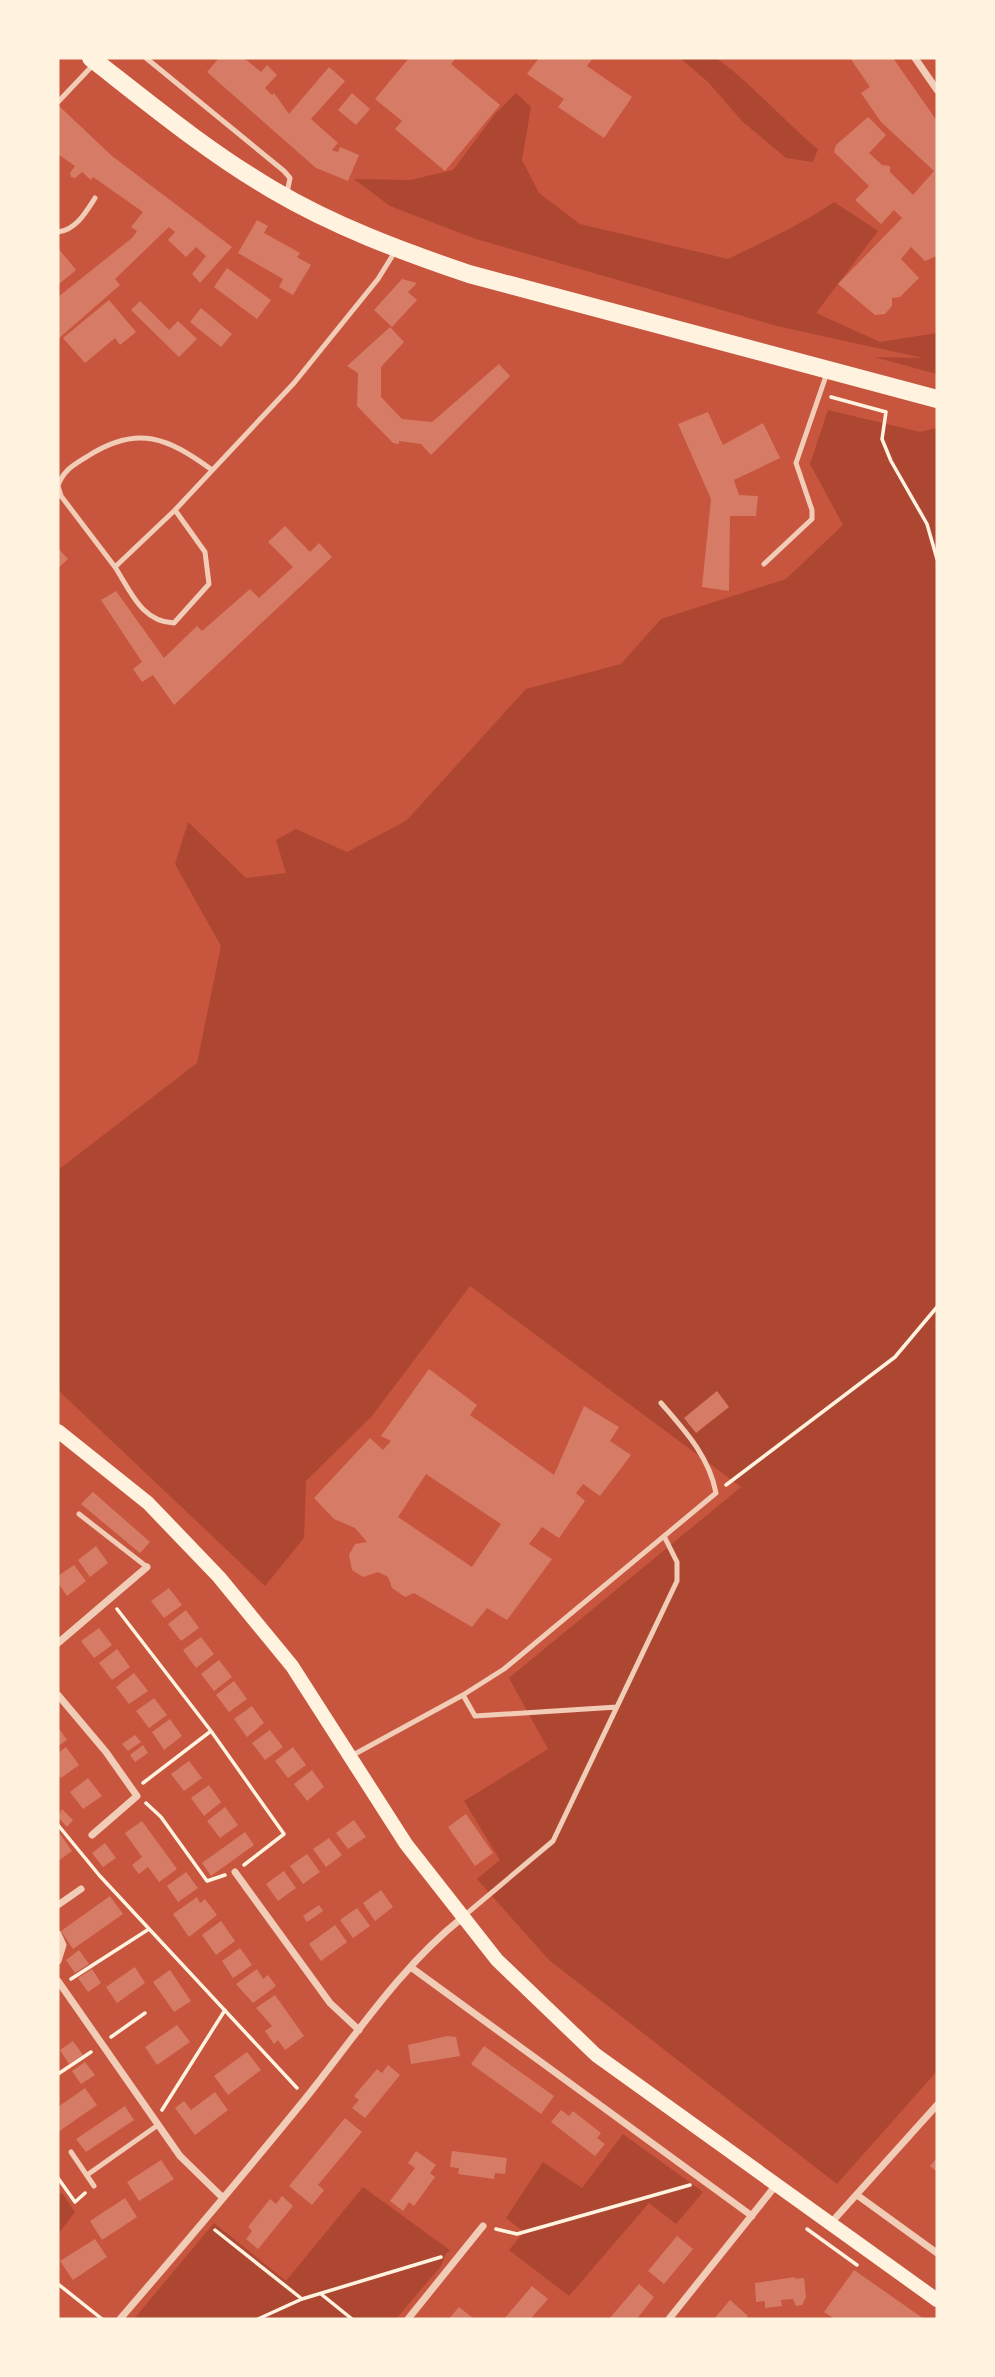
<svg xmlns="http://www.w3.org/2000/svg" width="995" height="2377" viewBox="0 0 995 2377" font-family="'Space Grotesk',sans-serif">
<style>
.green{fill:#ae4732}
.building{fill:#d67c66;fill-rule:evenodd}
.lines{fill:none;stroke-linecap:round;stroke-linejoin:round}
.path{stroke:#fff3e0;stroke-width:3.5}
.service{stroke:#f1ccb7;stroke-width:5}
.minor{stroke:#f1ccb7;stroke-width:7}
.secondary{stroke:#fff3e0;stroke-width:14}
.primary{stroke:#fff3e0;stroke-width:18}
</style>
<rect width="100%" height="100%" fill="#c8553d"/>
<path class="green" d="M680 58C691 58 704 55 714 58 730 62 796 133 818 149L813 162 786 158 742 121 708 82Z
M516 93 531 107 522 160 539 193 580 224 728 259C764 241 801 225 834 202L878 231 816 313 880 342 937 333V374L874 357 923 358 777 326 476 239 390 206 354 179 410 180 453 170 495 114Z
M828 410 920 432 937 428V2071L837 2184 549 1960 477 1879 500 1860 464 1801 548 1749 509 1678 741 1487 470 1286 372 1416 306 1481 304 1538 265 1586 58 1390V1170L197 1063 221 946 175 864 188 822 246 878 286 873 276 840 296 829 347 852 406 821 526 689 621 664 661 619 786 579 843 525 810 464Z
M623 2134 703 2192 676 2224 649 2203 569 2296 509 2250 524 2232 506 2218 543 2162 582 2188Z
M363 2187 451 2251 446 2253 441 2266 396 2319H134L214 2223 286 2281Z
M62 2193 75 2212 58 2234V2196Z"/>
<path class="building" d="M219 58H244L261 72 267 65 277 75 265 88 272 95 274 93 289 114 329 67 345 81 311 119 338 143 332 150 338 152 340 147 359 155 348 181 316 168 207 72Z
M409 58H456L451 64 500 105 445 171 395 129 402 121 375 99Z
M539 58H593L587 66 632 97 604 138 558 107 564 99 527 74Z
M850 58H893L937 121V256L925 261 911 247 901 259 919 278 900 297 892 298V306L885 314 875 315 838 284 902 218 894 210 881 224 855 200 869 186 834 152 836 145 868 117 886 135 869 153 882 165 890 166V172L913 195 934 171 881 122 861 93 870 87Z
M352 93 370 109 356 125 338 110Z
M58 105 112 156 232 247 200 283 192 274 206 256 196 247 186 257 168 240 175 232 169 227 115 279 120 285 58 339V297L132 238 137 231 131 227 143 212 93 177 91 180 82 172 75 178 71 177 70 173 75 166 58 154Z
M257 220 268 226 264 233 300 253 297 257 311 265 293 295 279 287 283 279 238 253Z
M58 248 76 270 58 285Z
M227 268 271 300 257 319 214 287Z
M402 279 417 283 408 292 417 300 392 327 374 310Z
M109 300 136 332 120 345 115 338 85 363 63 338Z
M140 301 169 330 178 321 197 339 179 357 131 310Z
M201 308 232 334 221 347 190 322Z
M390 327 404 342 381 367V397L402 419 432 422 499 364 510 376 431 455 421 444 399 441V444L393 443 357 406 358 373 347 366Z
M708 412 723 445 763 423 780 458 734 480 739 495 758 496 756 516H730L729 591 702 587 711 499 678 424Z
M285 526 310 552 319 543 332 557 174 705 153 675 142 682 133 669 142 662 101 600 116 591 164 658 197 626 202 631 250 589 259 598 293 567 268 542Z
M58 548 68 559 58 568Z
M429 1369 477 1405 470 1415 554 1475 584 1406 619 1427 610 1441 631 1455 600 1496 583 1484 576 1493 585 1501 559 1538 542 1527 529 1544 552 1559 507 1620 487 1608 472 1627 414 1593 405 1597 392 1588 388 1577 378 1572 363 1577 352 1570 349 1555 355 1544 367 1542 355 1528 334 1519 314 1498 370 1438 383 1450 391 1441 381 1436ZM426 1474 501 1524 472 1567 398 1517Z
M717 1391 729 1407 696 1433 684 1418Z
M93 1492 150 1542 140 1553 81 1504Z
M96 1546 108 1563 90 1577 78 1560Z
M74 1565 86 1581 67 1596 58 1583V1576Z
M169 1588 182 1605 164 1618 151 1601Z
M186 1610 199 1628 181 1641 168 1624Z
M99 1628 112 1645 94 1658 81 1641Z
M201 1637 214 1654 196 1668 183 1650Z
M117 1649 130 1667 112 1680 99 1663Z
M219 1660 232 1677 214 1691 201 1674Z
M134 1673 148 1691 129 1704 116 1687Z
M234 1681 247 1699 229 1712 216 1695Z
M154 1698 167 1715 149 1728 136 1711Z
M252 1706 264 1723 247 1737 234 1719Z
M170 1719 182 1736 164 1750 152 1732Z
M58 1727 67 1740 58 1746Z
M270 1730 283 1747 265 1760 252 1743Z
M135 1735 141 1742 128 1751 122 1744Z
M143 1745 148 1753 135 1762 130 1755Z
M66 1747 79 1765 61 1778 58 1774V1753Z
M293 1747 306 1765 288 1778 275 1761Z
M189 1761 202 1778 184 1791 171 1774Z
M312 1770 324 1787 307 1801 294 1784Z
M88 1778 102 1796 83 1809 70 1792Z
M209 1785 221 1802 204 1816 191 1798Z
M225 1807 238 1825 220 1838 207 1821Z
M62 1809 73 1820 67 1827 58 1817Z
M466 1814 493 1853 475 1866 448 1827Z
M354 1820 366 1837 348 1849 336 1833Z
M142 1821 177 1869 159 1882 148 1867 139 1874 132 1865 142 1857 125 1833Z
M245 1832 254 1845 211 1876 202 1863Z
M60 1834 72 1851 58 1861V1836Z
M329 1838 342 1855 326 1867 313 1849Z
M105 1843 116 1858 103 1867 92 1853Z
M307 1854 320 1872 303 1884 290 1866Z
M284 1871 296 1888 278 1901 266 1884Z
M186 1872 198 1888 178 1902 167 1886Z
M381 1890 393 1907 375 1921 363 1903Z
M110 1896 123 1914 73 1949 61 1931Z
M197 1897 200 1903 205 1899 217 1915 189 1937 173 1914Z
M319 1905 323 1911 307 1922 303 1916Z
M357 1908 370 1926 353 1938 340 1920Z
M221 1921 235 1941 216 1955 202 1935Z
M335 1925 347 1942 321 1961 309 1944Z
M240 1948 252 1965 233 1978 222 1961Z
M79 1950 89 1964 75 1973 66 1960Z
M135 1967 145 1983 117 2003 106 1987Z
M92 1969 101 1983 88 1992 78 1978Z
M257 1969 263 1979 268 1975 276 1986 253 2003 236 1984Z
M170 1970 191 2001 174 2012 153 1982Z
M275 1995 304 2036 285 2050 278 2040 274 2044 265 2031 272 2026 256 2008Z
M177 2025 190 2042 157 2065 145 2047Z
M447 2036 456 2037 460 2056 411 2064 408 2045Z
M73 2041 83 2055 69 2064 60 2050Z
M484 2046 554 2096 541 2114 471 2064Z
M247 2052 261 2070 228 2095 214 2076Z
M85 2062 95 2075 81 2084 72 2071Z
M388 2065 400 2075 365 2118 352 2108 359 2100 354 2096 377 2069 382 2073Z
M85 2088 97 2105 58 2132V2107Z
M215 2092 228 2110 195 2135 175 2108 184 2101 191 2110Z
M125 2106 134 2120 86 2152 76 2139Z
M561 2110 569 2116 573 2111 601 2133 597 2138 605 2144 595 2156 551 2122Z
M345 2118 362 2132 318 2185 324 2190 312 2205 289 2186Z
M416 2151 436 2165 430 2173 435 2177 414 2206 409 2202 403 2211 390 2201 415 2168 408 2163Z
M452 2151 507 2158 505 2174 495 2173 494 2179 458 2174 459 2168 450 2167Z
M937 2158V2172L930 2166Z
M161 2160 174 2179 139 2201 127 2182Z
M282 2196 293 2206 258 2249 246 2239 252 2231 248 2227 270 2199 276 2204Z
M125 2198 137 2217 102 2240 90 2221Z
M677 2236 693 2249 664 2284 648 2271Z
M95 2239 107 2257 73 2280 60 2261Z
M854 2270 897 2300 924 2319H835L824 2312Z
M795 2277V2279L804 2278 806 2297 802 2305 796 2306 793 2299 781 2300 782 2306 765 2308V2301L756 2302 755 2283Z
M639 2284 654 2297 640 2315 636 2319H609Z
M532 2286 548 2299 533 2316 531 2319H504Z
M730 2300 748 2316 746 2319H714Z
M459 2307 474 2319H449Z"/>
<g class="lines">
<path class="path" d="M831 397 886 412 882 439 891 461 927 524 937 559
M726 1485 895 1357 937 1307
M117 1609 211 1731 284 1834 244 1865
M143 1783 211 1731
M146 1803 161 1817 207 1881 225 1875
M58 1825 99 1875 297 2088
M71 1979 149 1929
M111 2037 145 2013
M58 2074 91 2052
M162 2110 225 2010
M58 2178 75 2202 85 2193
M496 2229 517 2234 690 2185
M807 2229 857 2265
M215 2230 302 2299
M58 2284 102 2319
M321 2294 352 2319
M258 2319 302 2299 441 2257"/>
<path class="service" d="M146 58 284 171 290 178 287 193
M58 102 94 64
M58 232C76 230 86 212 95 198
M175 510 115 567C131 592 142 622 174 623L209 584 205 552 175 510 294 383 378 279 396 250
M764 564 812 519V510L796 463 827 373
M115 567 61 496 58 486C63 470 74 465 88 456 138 424 168 438 212 470
M79 1514 147 1567
M463 1695 475 1716 617 1707
M353 1755 463 1695 504 1669 716 1493C709 1456 685 1431 661 1403
M465 1915 553 1841 677 1581V1562L664 1536
M71 2152 94 2186
M87 2175 158 2125"/>
<path class="minor" d="M915 58 937 90
M58 1643 147 1567
M58 1695 106 1752 137 1796 92 1835
M235 1872 330 2003 359 2030
M58 1905 81 1889
M58 1934 63 1945 58 1961
M412 1968 752 2216
M58 1981 180 2156 223 2198
M857 2195 937 2253
M830 2224 937 2105
M120 2319C183 2246 245 2173 305 2099 354 2038 400 1967 462 1918
M408 2319 483 2226
M669 2319 776 2185"/>
<path class="secondary" d="M58 1431 148 1503 219 1577 292 1666 406 1844 497 1960 596 2055 937 2300"/>
<path class="primary" d="M91 58C150 104 208 152 273 190 334 226 401 251 469 274L937 399"/>
</g>
<rect width="995" height="2377" fill="none" stroke="#fff3e0" stroke-width="119"/>
</svg>
